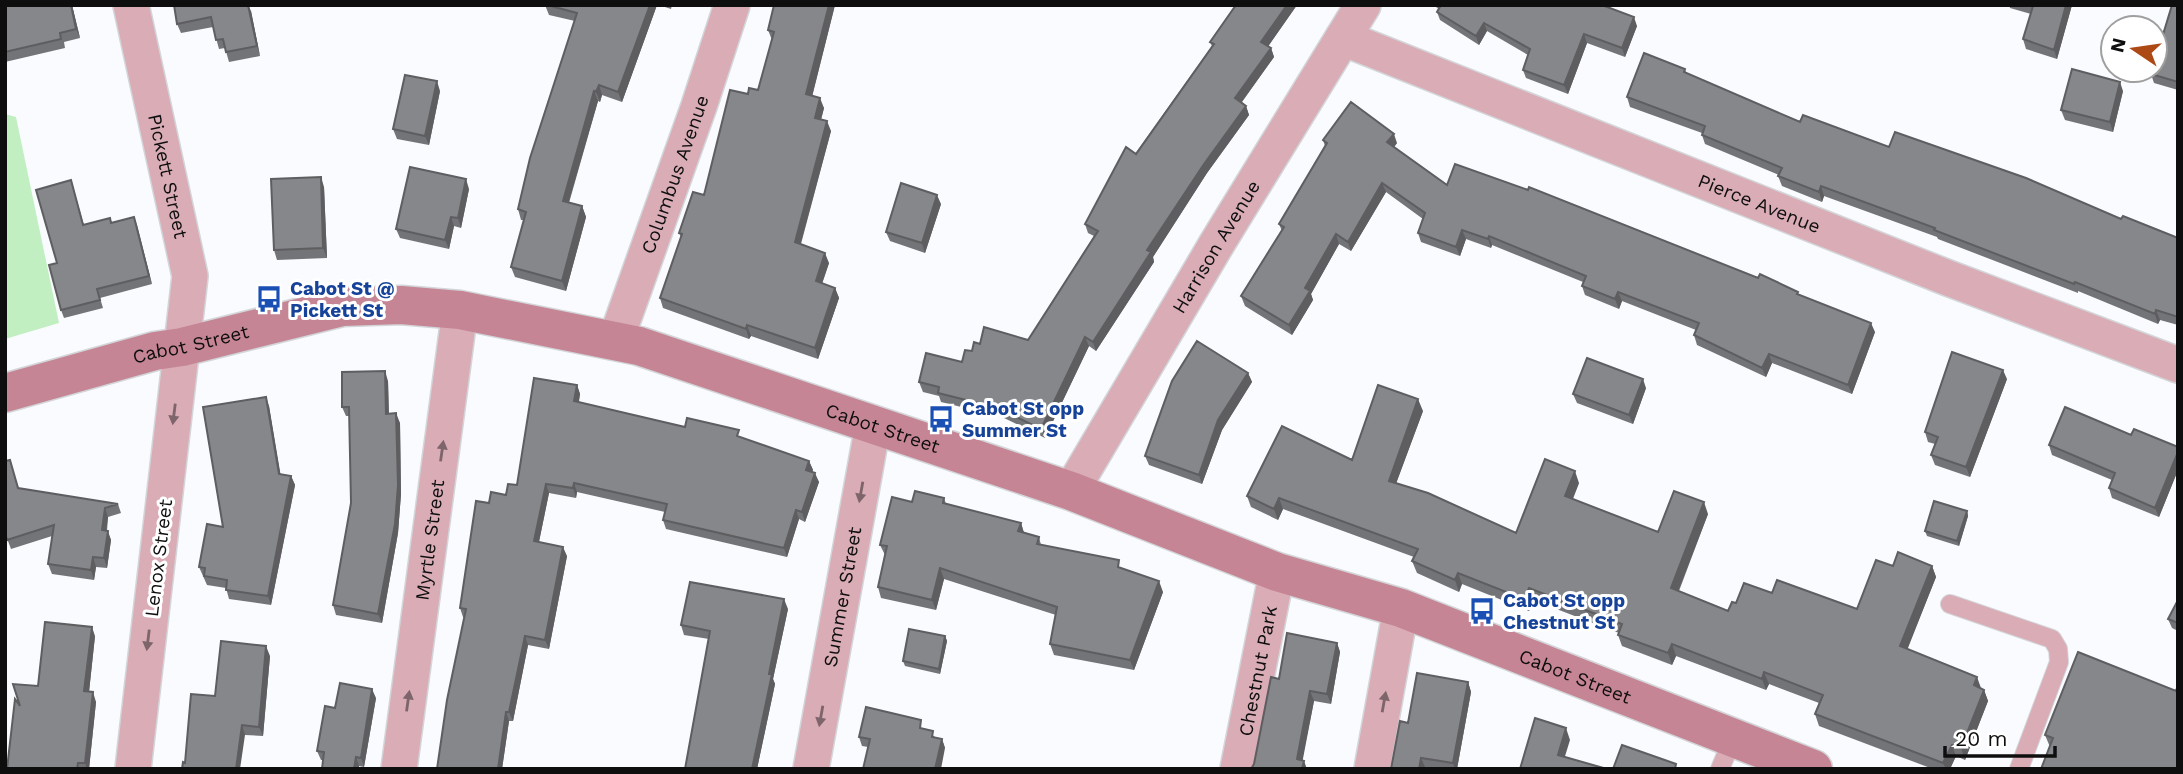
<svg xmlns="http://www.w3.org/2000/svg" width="2183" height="774" viewBox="0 0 2183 774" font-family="'Work Sans',sans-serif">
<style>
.green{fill:#c2efc2}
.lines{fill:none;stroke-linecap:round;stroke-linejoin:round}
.lane-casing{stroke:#d3d5d8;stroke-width:20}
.street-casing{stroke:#d3d5d8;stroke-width:38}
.secondary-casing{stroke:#d3d5d8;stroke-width:41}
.lane{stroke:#d9acb6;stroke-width:18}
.street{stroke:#d9acb6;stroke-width:35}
.secondary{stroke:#c58594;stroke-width:38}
.wall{fill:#737477}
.shaded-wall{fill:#5e5e61}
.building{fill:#86878a;stroke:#5e5e61;stroke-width:2}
.oneway{fill:#7e656b}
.labels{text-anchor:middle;stroke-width:6;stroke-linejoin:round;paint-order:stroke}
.street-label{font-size:19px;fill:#0e0e0f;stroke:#fff}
.transit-label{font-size:19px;font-weight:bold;fill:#164399;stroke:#fff;text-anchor:start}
</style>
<rect width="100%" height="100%" fill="#f9fbfe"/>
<path class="green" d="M5 114 16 117 59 323 5 339Z"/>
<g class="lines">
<defs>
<path id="lane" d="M1950 604 2052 639 2058 649 2059 662 2019 769
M1720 769 1733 738"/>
<g id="street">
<path id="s1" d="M131 5 190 276 133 769"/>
<path id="s2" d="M1343 38 1948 278 2178 365"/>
<path id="s3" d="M615 342 699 106 732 5"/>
<path id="s4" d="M1071 491 1216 245 1363 5"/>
<path id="s5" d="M399 769 460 310"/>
<path id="s6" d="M811 769 873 425"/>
<path id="s7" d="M1238 769 1277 572"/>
<path d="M1372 769 1401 608"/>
</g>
<g id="secondary">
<path id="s8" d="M5 393 155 351 182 347 342 307 401 305 460 310 639 346 1071 491 1277 572 1401 608 1813 769"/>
</g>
</defs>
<use href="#lane" class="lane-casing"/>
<use href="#street" class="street-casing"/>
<use href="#secondary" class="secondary-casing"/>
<use href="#lane" class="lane"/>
<use href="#street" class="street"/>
<use href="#secondary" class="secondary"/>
</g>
<path class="wall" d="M5 5H72L80 38 64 42 65 48 5 62Z
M174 5 251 11 260 56 229 62 225 48 219 49 213 27 181 33 177 24Z
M545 5H657L622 102 602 95 600 102 598 101 569 203 582 206 586 217 566 291 515 277 511 267 524 220H521L518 209 575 21 549 15Z
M659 5H672L671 9Z
M774 5H835L812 96 824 108 821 119 831 131 801 244 829 263 822 284 835 288 839 298 818 359 751 336 749 339 663 308 660 298 681 237 679 233 704 195 748 94 758 90 772 40 768 30Z
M1297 5 1268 46 1271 48 1274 57 1242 102 1246 106 1249 115 1207 173 1153 257 1154 262 1096 351 1089 346 1045 438 1002 417 941 402 939 396 923 392 919 382 962 362 980 344 1028 340 1094 236 1088 233 1085 224 1212 46 1210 42Z
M1433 5H1602L1637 26 1625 57 1587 43 1568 94 1526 78 1523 70 1528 55 1487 31 1479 45 1440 20 1437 12 1439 9Z
M2009 5H2072L2057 59 2026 49 2023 39 2031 14 2010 8Z
M2178 5V90L2154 83 2151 74Z
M1685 69 1686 73 1800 122 1889 147 2121 219 2178 238V325L2160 320 2158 324 2078 291V293L1938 239 1937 237 1824 196 1822 202 1782 186 1778 176 1779 175 1705 144 1702 135V133L1630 107 1627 97Z
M440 91 429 145 397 139 393 129Z
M2123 91 2113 132 2065 120 2061 110Z
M1323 140 1397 143 1394 147 1447 185 1799 295 1875 332 1852 394 1772 363 1766 377 1697 345 1694 335 1696 330 1622 301 1619 309 1585 295 1582 286 1583 282 1492 245 1491 248 1466 239 1460 256 1421 242 1418 233 1423 219 1386 192 1351 251 1339 244 1311 294 1313 300 1292 335 1245 306 1241 296 1282 231 1279 224 1325 146Z
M71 180 84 225 112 223 134 217 152 284 100 298 103 308 64 318 61 310 57 263Z
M324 187 327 258 277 260 274 250Z
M469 189 461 228 454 226 449 249 400 238 396 229Z
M941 204 925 253 890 241 886 232Z
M1248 373 1252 382 1222 430 1202 484 1149 465 1145 456Z
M2007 379 1970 477 1935 465 1931 455 1935 444 1928 442 1925 432Z
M388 381 389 414 400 423 401 494 398 533 382 623 336 615 333 605 351 503 349 416H346L342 407Z
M577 385 580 394 579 402 685 427 741 437 809 461 813 470 812 472 819 482 805 522 799 519 787 557 666 529 663 520 665 512 577 492 576 498 549 493 539 542 567 556 549 649 528 645 513 721H509L502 769H437L464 618 463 617 460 608 489 503 506 495 517 485Z
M1646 388 1633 424 1577 403 1573 394Z
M269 406 280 474 291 476 295 485 271 605 229 599 226 588 207 585 199 567 223 527Z
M1423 411 1396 483 1516 533 1579 483 1573 499 1658 532 1708 514 1679 591 1728 611 1736 603 1772 593 1857 609 1893 566H1932L1936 577 1907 649 1984 690 1988 701 1965 760 1956 756 1950 769H1933L1819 726 1815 714 1819 703 1769 684 1766 690 1676 656 1672 665 1622 646 1618 635 1619 633 1533 600 1529 611 1462 584 1459 592 1417 573 1412 561 1414 557 1283 509 1278 520 1251 507 1247 496 1352 460Z
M2131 435 2178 447V470L2159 517 2112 498 2109 488 2112 480 2052 455 2049 445Z
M5 461 19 488 118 504 121 513 108 517 107 531 111 540 107 568 96 567 94 580 52 574 48 564 52 536 11 549 8 541 5 542Z
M944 498 946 504 1021 523 1024 533 1039 537 1041 545 1122 568 1163 592 1134 670 1054 655 1050 644 1056 615 944 579 936 610 881 598 878 587 885 555 880 545 912 502Z
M1967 511 1968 516 1959 546 1927 536 1925 531Z
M2178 600V631L2172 628 2168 619Z
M788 609 773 679 775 684 757 769H685L709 639 684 635 681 625Z
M95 636 89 692 96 702 89 769H7L20 706 38 686Z
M945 636 947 641 940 674 905 666 903 661Z
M1337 643 1340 652 1331 704 1314 701 1302 760 1254 764 1279 679Z
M270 656 263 736 245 735 185 763 215 696Z
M1468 682 1471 692 1457 769H1435L1425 767 1424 769H1391L1408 723Z
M376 698 364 767 359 766V769H322L323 760H321L317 751 335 708Z
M925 729 935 737 942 739 945 748 868 747 862 746 859 737Z
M2045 735 2178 769 2050 747Z"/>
<path class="shaded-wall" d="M71 5H72L80 38 76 29Z
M248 5 251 11 260 56 257 46Z
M650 5H657L622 102 618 92Z
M829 5H835L810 105 806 94Z
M1287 5H1297L1265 51 1261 42Z
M2066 5H2072L2057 59 2054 50Z
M1634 17 1637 26 1625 57 1622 48Z
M1484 23 1487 31 1479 45 1476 36Z
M1584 34 1587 43 1568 94 1564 85Z
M1271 48 1274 57 1238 107 1235 98Z
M437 81 440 91 429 145 425 136Z
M2120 82 2123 91 2113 132 2110 122Z
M599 85 602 95 600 102 596 92Z
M594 91 598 101 566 211 563 201Z
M820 98 824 108 819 128 815 118Z
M1246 106 1249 115 1207 173 1153 257 1154 262 1096 351 1093 342 1147 250 1204 164Z
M827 121 831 131 798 253 795 242Z
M1394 134 1397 143 1391 151 1387 142Z
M321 177 324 187 327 258 323 248Z
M466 179 469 189 461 228 458 218Z
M1382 183 1386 192 1351 251 1348 242Z
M1821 186 1824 196 1822 202 1819 192Z
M937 195 941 204 925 253 922 243Z
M582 206 586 217 566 291 562 281Z
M134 217 137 225 152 284 149 276Z
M451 217 454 226 449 249 445 240Z
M1462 230 1466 239 1460 256 1456 247Z
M1336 234 1339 244 1311 294 1313 300 1292 335 1289 325 1305 288Z
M1489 236 1492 245 1491 248 1488 239Z
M825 253 829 263 819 292 816 281Z
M835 288 839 298 818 359 815 348Z
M1618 292 1622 301 1619 309 1615 299Z
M2156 310 2160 320 2158 324 2155 314Z
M1871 323 1875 332 1852 394 1848 385Z
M747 325 751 336 749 339 746 329Z
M1085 337 1089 346 1045 438 1041 429Z
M1769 354 1772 363 1766 377 1762 368Z
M2003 370 2007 379 1970 477 1966 467Z
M385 371 388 381 389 423 386 414Z
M1248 373 1252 382 1222 430 1202 484 1199 475 1218 420Z
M1643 379 1646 388 1633 424 1629 415Z
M577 385 580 394 577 410 574 401Z
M266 397 269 406 282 483 279 474Z
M1418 399 1423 411 1393 492 1389 481Z
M396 413 400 423 401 494 398 533 382 623 378 614Z
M2178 452V470L2159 517 2155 508Z
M809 461 813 470 809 479 806 470Z
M1575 471 1579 483 1569 507 1565 496Z
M815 473 819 482 805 522 802 512Z
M291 476 295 485 271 605 268 596Z
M574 483 577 492 576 498 573 488Z
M546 484 549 493 537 551 534 541Z
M1279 498 1283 509 1278 520 1274 509Z
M1704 502 1708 514 1675 599 1671 588Z
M105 508 108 517 105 540 102 530Z
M796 510 799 519 787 557 784 548Z
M1967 511 1968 516 1959 546 1957 541Z
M1021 523 1024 533 1018 531Z
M108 531 111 540 107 568 104 558Z
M563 547 567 556 549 649 545 640Z
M93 557 96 567 94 580 91 570Z
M1932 566 1936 577 1904 658 1900 646Z
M940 568 944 579 936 610 932 600Z
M1458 573 1462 584 1459 592 1455 580Z
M1159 581 1163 592 1134 670 1130 660Z
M1529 588 1533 600 1529 611 1524 599Z
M784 599 788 609 773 679 775 684 757 769H752Z
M92 627 95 636 88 701 84 691Z
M525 636 528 645 513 721 509 712Z
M945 636 947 641 940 674 939 669Z
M1337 643 1340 652 1331 704 1327 694Z
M1672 644 1676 656 1672 665 1668 653Z
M266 646 270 656 263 736 259 727Z
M1764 672 1769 684 1766 690 1762 679Z
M1977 677 1981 688 1974 685Z
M1468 682 1471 692 1457 769H1455L1453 763Z
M372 689 376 698 364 767 361 758Z
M1984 690 1988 701 1965 760 1961 748Z
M1310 691 1314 701 1301 769 1297 759Z
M93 692 96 702 89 769H87L85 763Z
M506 712 509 721 502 769H498Z
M242 725 245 735 240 769H236Z
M1566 728 1570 740 1562 766 1558 755Z
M942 739 945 748 941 769H935Z
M1952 745 1956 756 1950 769H1946L1943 763Z
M356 757 359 766V769H354Z
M1421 758 1425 767 1424 769H1419Z
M1304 761 1307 769H1302Z"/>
<path class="building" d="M5 5H71L76 29 60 33 61 39 5 52Z
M174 5H248L257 46 226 52 223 39 216 40 211 17 177 24Z
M547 5H650L618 92 599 85 596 92 594 91 563 201 582 206 562 281 511 267 526 212 518 209 530 158 577 13Z
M774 5H829L806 94 820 98 815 118 827 121 795 242 825 253 816 281 835 288 815 348 747 325 746 329 660 298 682 234 679 233 693 192 704 195 730 90 748 94 749 88 758 90 774 32 768 30Z
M1236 5H1287L1261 42 1271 48 1235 98 1246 106 1204 164 1147 250 1151 252 1093 342 1085 337 1041 429 998 408 938 393 939 387 919 382 926 353 962 362 965 350 972 351 974 342 980 344 984 327 1028 340 1098 231 1085 224 1126 147 1136 154 1214 44 1210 42Z
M1441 5H1602L1634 17 1622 48 1584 34 1564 85 1523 70 1530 49 1484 23 1476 36 1437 12Z
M2029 5H2066L2054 50 2023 39 2033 6Z
M2172 5H2178V82L2151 74 2152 70H2155V61Z
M1644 53 1685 69 1684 72 1800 122 1803 115 1889 147 1895 132 2026 178 2121 219 2123 216 2178 238V317L2156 310 2155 314 2075 282 2074 284 1934 230 1935 228 1821 186 1819 192 1778 176 1782 168 1702 135 1705 126 1627 97Z
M2072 69 2120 82 2110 122 2061 110Z
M405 75 437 81 425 136 393 129Z
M1351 102 1394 134 1387 142 1447 185 1455 164 1528 190 1529 187 1758 278 1760 274 1798 292 1797 294 1871 323 1848 385 1769 354 1762 368 1694 335 1699 323 1618 292 1615 299 1582 286 1586 276 1489 236 1488 239 1462 230 1456 247 1418 233 1425 213 1382 183 1348 242 1336 234 1305 288 1310 291 1289 325 1241 296 1284 227 1279 224 1327 143 1323 140Z
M410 167 466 179 458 218 451 217 445 240 396 229Z
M321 177 323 248 274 250 271 179Z
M71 180 83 225 110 218 111 223 134 217 149 276 97 289 100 300 61 310 49 265 57 263 36 190Z
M901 183 937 195 922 243 886 232Z
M1197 341 1248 373 1218 420 1199 475 1145 456 1172 381Z
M1952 352 2003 370 1966 467 1931 455 1938 437 1925 432Z
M1587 358 1643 379 1629 415 1573 394Z
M385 371 386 414 396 413 398 485 395 524 378 614 333 605 351 503 349 407H342V372Z
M534 378 577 385 574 401 685 427 687 418 739 430 737 436 809 461 806 470 815 473 802 512 796 510 784 548 663 520 667 504 574 483 573 488 546 484 534 541 563 547 545 640 525 636 509 712H506L498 769H437L447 700 466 609 460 608 476 501 489 503 491 492 506 495 508 484 517 485Z
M1378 385 1418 399 1389 481 1428 493 1516 533 1545 459 1575 471 1565 496 1658 532 1674 491 1704 502 1671 588 1728 611 1732 602 1736 603 1744 583 1772 593 1777 580 1857 609 1876 560 1893 566 1898 552 1932 566 1900 646 1977 677 1974 685 1984 690 1961 748 1952 745 1943 763 1815 714 1823 695 1764 672 1762 679 1672 644 1668 653 1618 635 1622 624 1529 588 1524 599 1458 573 1455 580 1412 561 1418 549 1279 498 1274 509 1247 496 1282 426 1352 460Z
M266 397 279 474 291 476 268 596 226 590 227 580 204 576 205 568 199 567 207 524 223 527 203 407Z
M2065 407 2131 435 2134 429 2178 447V452L2155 508 2109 488 2115 473 2049 445Z
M10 460 18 488 118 504 105 508 102 530 108 531 104 558 93 557 91 570 48 564 54 525 7 540 5 533V461Z
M915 491 944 498 943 503 1021 523 1018 531 1039 537 1037 544 1119 560 1118 567 1159 581 1130 660 1050 644 1057 607 940 568 932 600 878 587 887 546 880 545 892 497 912 502Z
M1934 501 1967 511 1957 541 1925 531Z
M690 582 784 599 769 674H772L752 769H685L710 631 681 625Z
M2178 600V623L2168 619Z
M45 622 92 627 84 691 93 692 85 763H78L77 769H7L15 699 20 706 13 684 38 686Z
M909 629 945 636 939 669 903 661Z
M1287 633 1337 643 1327 694 1310 691 1297 759 1304 761 1302 769H1251L1254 764 1271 677 1279 679Z
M221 641 266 646 259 727 242 725 236 769H182L183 762 185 763 191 694 215 696Z
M2078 652 2176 691 2178 685V769H2041L2053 738 2045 735Z
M1417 673 1468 682 1453 763 1421 758 1419 769H1391L1400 721 1408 723Z
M340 683 372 689 361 758 356 757 354 769H322L324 752 317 751 325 706 335 708Z
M866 707 921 720 920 728 933 731 932 737 942 739 935 769H863L870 739 859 737Z
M1535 718 1566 728 1558 755 1607 769H1520Z
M1622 745 1676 764 1675 769H1613Z"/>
<defs><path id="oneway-solid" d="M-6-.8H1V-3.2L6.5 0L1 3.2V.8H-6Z" transform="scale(1.75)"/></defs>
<g class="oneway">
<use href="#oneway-solid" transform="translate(174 414) rotate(97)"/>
<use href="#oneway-solid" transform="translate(442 451) rotate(-82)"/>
<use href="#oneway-solid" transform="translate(861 492) rotate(100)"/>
<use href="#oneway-solid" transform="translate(148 640) rotate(97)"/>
<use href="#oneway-solid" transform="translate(408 701) rotate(-82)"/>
<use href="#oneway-solid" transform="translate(1384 702) rotate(-80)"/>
<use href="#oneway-solid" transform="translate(821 716) rotate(100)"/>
</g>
<defs>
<symbol id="bus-bare" viewBox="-9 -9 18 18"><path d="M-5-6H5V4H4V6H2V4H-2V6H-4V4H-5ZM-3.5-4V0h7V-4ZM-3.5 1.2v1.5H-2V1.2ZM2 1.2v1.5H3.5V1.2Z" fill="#1a4fb4" stroke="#fff" stroke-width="2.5" paint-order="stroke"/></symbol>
</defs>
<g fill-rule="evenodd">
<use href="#bus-bare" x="250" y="280" width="38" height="38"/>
<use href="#bus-bare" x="922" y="400" width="38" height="38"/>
<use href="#bus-bare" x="1463" y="592" width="38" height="38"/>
</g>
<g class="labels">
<g class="street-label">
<text dy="7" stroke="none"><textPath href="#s3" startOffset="178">Columbus Avenue</textPath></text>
<text dy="7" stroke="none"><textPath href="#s1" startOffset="175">Pickett Street</textPath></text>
<text dy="7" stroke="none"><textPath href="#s2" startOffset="448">Pierce Avenue</textPath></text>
<text dy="7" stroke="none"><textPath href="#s4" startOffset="284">Harrison Avenue</textPath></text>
<text dy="7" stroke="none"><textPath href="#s8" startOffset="192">Cabot Street</textPath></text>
<text dy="7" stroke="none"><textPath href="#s8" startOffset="906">Cabot Street</textPath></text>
<text dy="7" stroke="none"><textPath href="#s5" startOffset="231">Myrtle Street</textPath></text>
<text transform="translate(158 558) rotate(-83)" y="7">Lenox Street</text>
<text dy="7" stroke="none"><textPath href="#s6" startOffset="175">Summer Street</textPath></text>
<text dy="7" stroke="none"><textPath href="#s7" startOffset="100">Chestnut Park</textPath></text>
<text dy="7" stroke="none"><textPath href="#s8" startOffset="1642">Cabot Street</textPath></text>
</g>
<g class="transit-label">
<text x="290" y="295">Cabot St @<tspan x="290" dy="22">Pickett St</tspan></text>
<text x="962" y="415">Cabot St opp<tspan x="962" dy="22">Summer St</tspan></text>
<text x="1503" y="607">Cabot St opp<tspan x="1503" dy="22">Chestnut St</tspan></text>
</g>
</g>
<rect width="2183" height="774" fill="none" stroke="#0e0e0f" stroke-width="14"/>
<g transform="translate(2134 49) rotate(283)"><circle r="33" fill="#ffffff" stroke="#9f9f9f" stroke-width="2"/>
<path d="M0-5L12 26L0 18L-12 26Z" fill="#ac4914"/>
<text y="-10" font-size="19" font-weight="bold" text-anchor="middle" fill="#0e0e0f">N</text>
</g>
<path d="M1945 746v10h110v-10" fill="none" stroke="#0e0e0f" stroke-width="3.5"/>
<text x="1955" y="746" font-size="21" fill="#0e0e0f" stroke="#ffffff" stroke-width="5" paint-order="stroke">20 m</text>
</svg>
